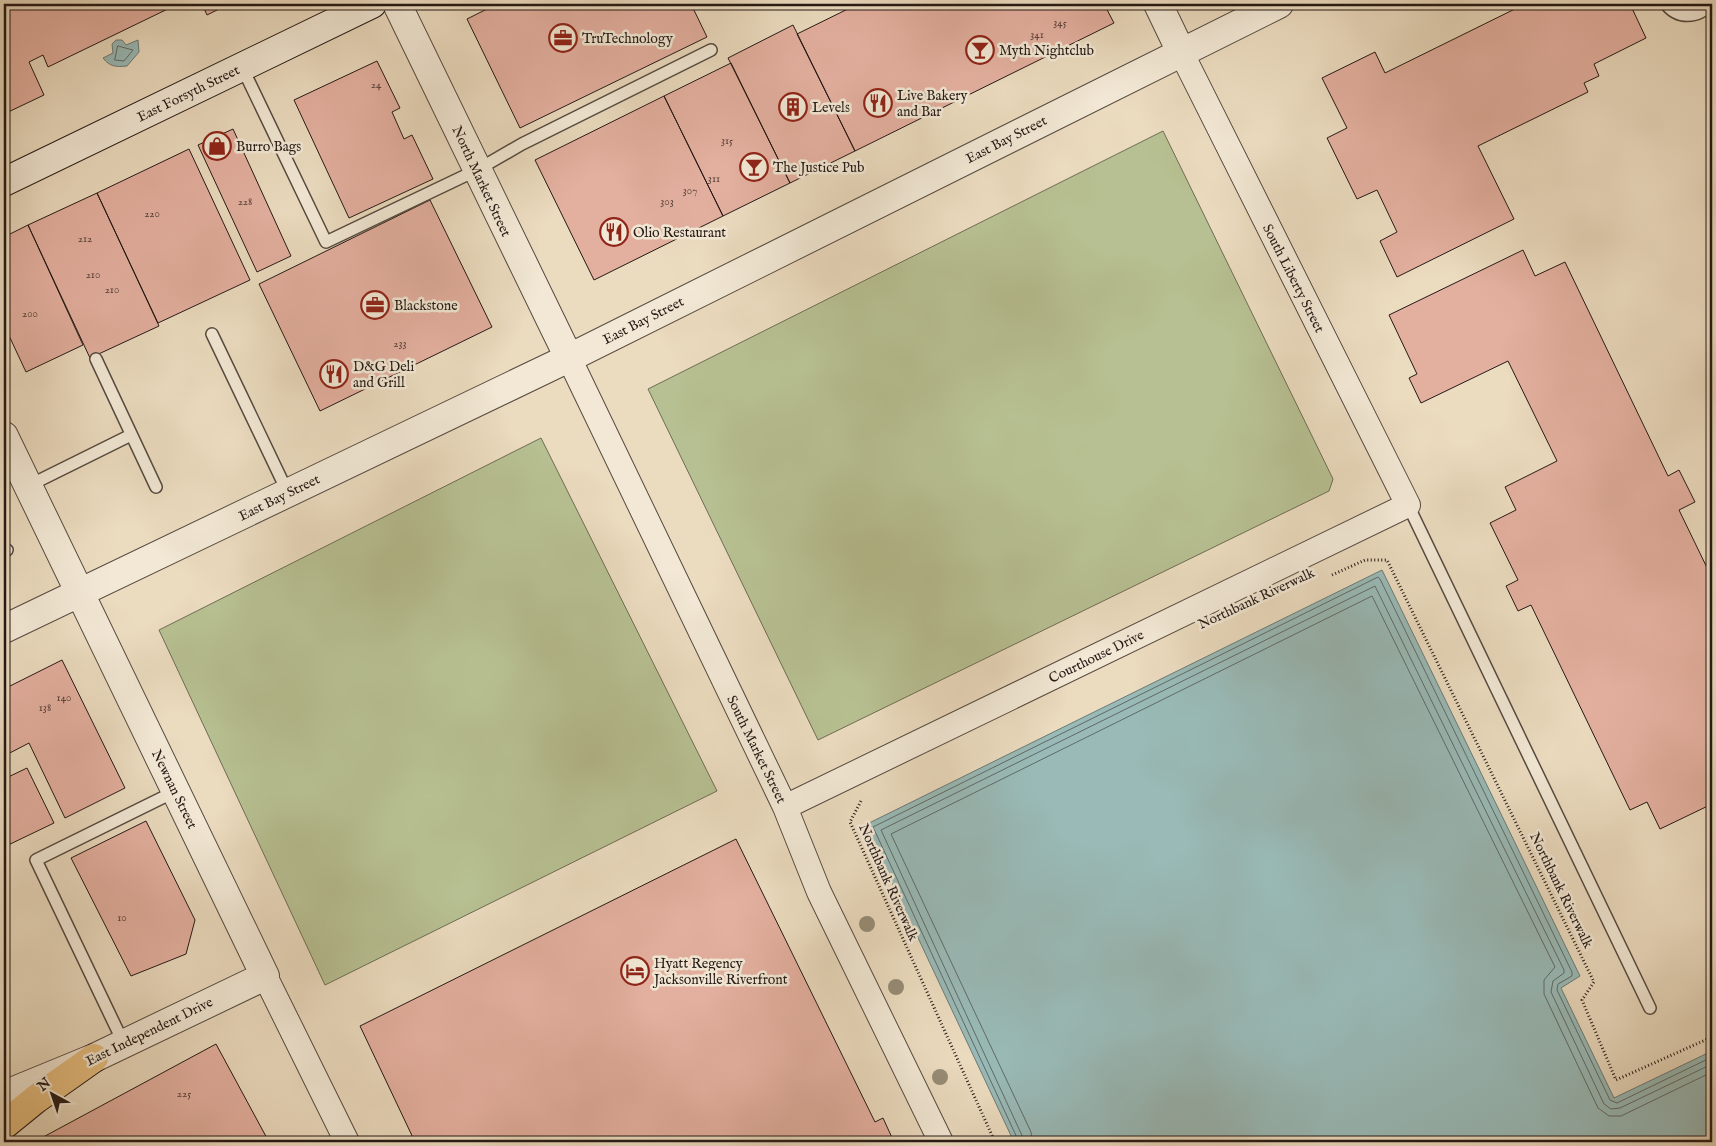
<svg xmlns="http://www.w3.org/2000/svg" width="1716" height="1146" viewBox="0 0 1716 1146" font-family="'IM FELL English',serif">
<style>
.green{fill:#b7c092;stroke:#6e6c54}
.water{fill:#99bab7;stroke:#6b7a76}
.lines{fill:none;stroke-linecap:round;stroke-linejoin:round}
.shore{stroke:#5f6a66;stroke-width:1}
.building{fill:#e3af9f;stroke:#251915}
.service-casing{stroke:#564a40;stroke-width:14}
.minor-casing{stroke:#564a40;stroke-width:26}
.tertiary-casing{stroke:#564a40;stroke-width:30}
.secondary-casing{stroke:#251915;stroke-width:30}
.primary-casing{stroke:#251915;stroke-width:30}
.path{stroke:#251915;stroke-width:3;stroke-dasharray:1 2.5;stroke-linecap:butt}
.service{stroke:#f2e8d5;stroke-width:11}
.minor{stroke:#f2e8d5;stroke-width:24}
.tertiary{stroke:#f2e8d5;stroke-width:28}
.secondary{stroke:#f2e8d5;stroke-width:28}
.primary{stroke:#e6be80;stroke-width:28}
.tree{fill:#968c76}
.labels{text-anchor:middle;stroke-width:5;stroke-linejoin:round;paint-order:stroke}
.number-label{font-size:11px;fill:#543e38}
.poi-label{font-size:14px;fill:#251915;stroke:#f2e8d5;text-anchor:start}
.street-label{font-size:14px;fill:#251915;stroke:#f2e8d5}
</style>
<rect width="100%" height="100%" fill="#ebdbbf"/>
<filter id="stains"><feTurbulence type="fractalNoise" baseFrequency=".004" numOctaves="4"/><feColorMatrix values="0 0 0 0 .2 0 0 0 0 .09 0 0 0 0 .02 0 0 0 .5 -.17"/></filter>
<radialGradient id="worn" r=".72"><stop offset=".6" stop-color="#630" stop-opacity="0"/><stop offset="1" stop-color="#630" stop-opacity=".3"/></radialGradient>
<path class="green" d="M1163 131 1333 479 1329 491 818 740 648 389Z
M541 438 717 791 325 985 159 630Z"/>
<path class="water" d="M116 40H122L126 45 138 40 139 52 127 66C116 67 110 67 103 58L113 53 112 44Z
M1382 570 1580 976 1561 988 1614 1098 1712 1051V1142H1014L865 825Z"/>
<g class="lines">
<path class="shore" d="M118 46 133 50 124 61 115 60Z
M1019 1142 873 827 1378 577 1380 579 1572 972V976L1558 984 1557 990 1610 1100 1617 1103 1712 1057
M1025 1142 881 830 1375 586 1564 970V973L1553 981 1551 992 1604 1104 1611 1109 1620 1108 1712 1064
M1032 1142 1031 1132 891 834 1372 596 1555 967 1544 980V994L1598 1108 1609 1116H1621L1712 1072"/>
</g>
<path class="building" d="M4 4H178L48 67 43 55 29 62 44 95 4 114Z
M202 4H229L207 15Z
M497 4H691L707 37 520 128 467 19Z
M858 4H1104L1114 23 855 151 797 34Z
M1525 4H1630L1646 38 1594 64 1599 76 1584 83 1588 92 1478 146 1514 219 1397 277 1380 241 1397 232 1377 190 1357 199 1327 138 1347 128 1322 78 1375 52 1385 73Z
M793 25 855 151 790 183 728 58Z
M377 61 400 108 392 112 404 139 412 135 433 179 349 218 294 100Z
M731 63 790 183 723 216 664 96Z
M664 96 723 216 594 280 535 160Z
M233 129 291 256 257 272 198 145Z
M189 149 250 280 158 323 97 193Z
M97 193 159 326 90 358 28 225Z
M430 200 492 327 320 411 259 284Z
M28 225 83 345 26 372 4 325V237Z
M1523 250 1535 276 1565 262 1668 476 1679 470 1695 502 1679 510 1712 578V804L1660 829 1647 802 1630 810 1531 605 1518 611 1506 586 1518 580 1490 523 1516 510 1505 487 1557 461 1508 361 1421 403 1409 378 1417 374 1389 315Z
M62 660 125 788 65 818 29 743 4 756V689Z
M27 768 54 823 4 847V779Z
M146 821 195 920 186 954 131 976 71 858Z
M736 839 875 1122 883 1118 894 1142H415L360 1026Z
M216 1044 269 1142H34Z"/>
<g class="lines">
<defs>
<path id="service" d="M1666 4C1677 19 1698 19 1710 4
M242 67 326 242 477 170 522 144 711 50
M212 334 288 493
M96 359 156 487
M28 486 131 435
M1408 505 1650 1008
M4 552 7 550
M124 1044 36 860 176 791"/>
<path id="minor" d="M569 358 785 807 819 892 941 1142
M785 807 1408 505 1181 52
M265 976 347 1142"/>
<path id="tertiary" d="M397 4 569 358
M1158 4 1181 52
M4 436 265 976 94 1058 4 1095
M4 629 569 358 1279 4"/>
<path id="secondary" d="M4 182 372 4"/>
<path id="primary" d="M4 1125 36 1099 94 1058"/>
</defs>
<use href="#service" class="service-casing"/>
<use href="#minor" class="minor-casing"/>
<use href="#tertiary" class="tertiary-casing"/>
<use href="#secondary" class="secondary-casing"/>
<use href="#primary" class="primary-casing"/>
<path class="path" d="M1332 575 1365 560H1387L1594 982 1582 1000 1616 1080 1712 1037
M861 801 850 822 995 1142"/>
<use href="#service" class="service"/>
<use href="#minor" class="minor"/>
<use href="#tertiary" class="tertiary"/>
<use href="#secondary" class="secondary"/>
<use href="#primary" class="primary"/>
</g>
<g class="tree">
<circle cx="867" cy="924" r="8"/>
<circle cx="896" cy="987" r="8"/>
<circle cx="940" cy="1077" r="8"/>
</g>
<defs>
<symbol id="office-ring" viewBox="-11 -11 22 22"><circle r="9.5" fill="#f2e8d5" stroke="#8f2418" stroke-width="1.5"/><path d="M-6-3h4V-5.5h4V-3h4V5H-6ZM-1-4.5V-3h2v-1.5ZM-6 0V1H6V0Z" fill="#8f2418"/></symbol>
<symbol id="bar-ring" viewBox="-11 -11 22 22"><circle r="9.5" fill="#f2e8d5" stroke="#8f2418" stroke-width="1.5"/><path d="M-6-5H6L.8 .8V4.5H3.5V6h-7V4.5H-.8V.8Z" fill="#8f2418"/></symbol>
<symbol id="restaurant-ring" viewBox="-11 -11 22 22"><circle r="9.5" fill="#f2e8d5" stroke="#8f2418" stroke-width="1.5"/><path d="M-5-6h1v4h1v-4h1v4h1v-4h1v5L-1.5 .5V6h-2V.5L-5-1ZM5-6V6H3V1.5H1.5Q1.5-4 5-6Z" fill="#8f2418"/></symbol>
<symbol id="building-ring" viewBox="-11 -11 22 22"><circle r="9.5" fill="#f2e8d5" stroke="#8f2418" stroke-width="1.5"/><path d="M-4-6H4V6H1V3H-1V6H-4ZM-2.5-4.3h1.7v1.8h-1.7ZM.8-4.3h1.7v1.8H.8ZM-2.5-1h1.7V.8h-1.7ZM.8-1h1.7V.8H.8Z" fill="#8f2418"/></symbol>
<symbol id="shop-ring" viewBox="-11 -11 22 22"><circle r="9.5" fill="#f2e8d5" stroke="#8f2418" stroke-width="1.5"/><path d="M-5-2.5h2.3a2.7 3.5 0 0 1 5.4 0H5L5.5 6h-11ZM-1.5-2.5h3a1.5 2.3 0 0 0-3 0Z" fill="#8f2418"/></symbol>
<symbol id="hotel-ring" viewBox="-11 -11 22 22"><circle r="9.5" fill="#f2e8d5" stroke="#8f2418" stroke-width="1.5"/><path d="M-6-4.5h1.5V1H6V5H4.5V3h-9V5H-6ZM-4 0a1.8 1.8 0 1 1 3.6 0ZM.5 0V-2.5h3Q6-2.5 6 0Z" fill="#8f2418"/></symbol>
</defs>
<g fill-rule="evenodd">
<use href="#office-ring" x="547" y="22" width="32" height="32"/>
<use href="#bar-ring" x="964" y="34" width="32" height="32"/>
<use href="#restaurant-ring" x="862" y="87" width="32" height="32"/>
<use href="#building-ring" x="777" y="91" width="32" height="32"/>
<use href="#shop-ring" x="201" y="130" width="32" height="32"/>
<use href="#bar-ring" x="738" y="151" width="32" height="32"/>
<use href="#restaurant-ring" x="598" y="216" width="32" height="32"/>
<use href="#office-ring" x="359" y="289" width="32" height="32"/>
<use href="#restaurant-ring" x="318" y="358" width="32" height="32"/>
<use href="#hotel-ring" x="619" y="955" width="32" height="32"/>
</g>
<g class="labels">
<g class="number-label">
<text x="1060" y="26">345</text>
<text x="1037" y="38">341</text>
<text x="376" y="88">24</text>
<text x="727" y="144">315</text>
<text x="714" y="182">311</text>
<text x="690" y="194">307</text>
<text x="245" y="205">228</text>
<text x="667" y="205">303</text>
<text x="152" y="217">220</text>
<text x="85" y="242">212</text>
<text x="93" y="278">210</text>
<text x="112" y="293">210</text>
<text x="30" y="317">200</text>
<text x="400" y="347">233</text>
<text x="64" y="701">140</text>
<text x="45" y="711">138</text>
<text x="122" y="921">10</text>
<text x="184" y="1097">225</text>
</g>
<g class="poi-label">
<text x="582" y="43">TruTechnology</text>
<text x="999" y="55">Myth Nightclub</text>
<text x="897" y="100">Live Bakery<tspan x="897" dy="16">and Bar</tspan></text>
<text x="812" y="112">Levels</text>
<text x="236" y="151">Burro Bags</text>
<text x="773" y="172">The Justice Pub</text>
<text x="633" y="237">Olio Restaurant</text>
<text x="394" y="310">Blackstone</text>
<text x="353" y="371">D&amp;G Deli<tspan x="353" dy="16">and Grill</tspan></text>
<text x="654" y="968">Hyatt Regency<tspan x="654" dy="16">Jacksonville Riverfront</tspan></text>
</g>
<g class="street-label">
<text transform="translate(188 93) rotate(-26)" y="5">East Forsyth Street</text>
<text transform="translate(1006 139) rotate(-27)" y="5">East Bay Street</text>
<text transform="translate(482 181) rotate(65)" y="5">North Market Street</text>
<text transform="translate(1294 278) rotate(63)" y="5">South Liberty Street</text>
<text transform="translate(643 320) rotate(-27)" y="5">East Bay Street</text>
<text transform="translate(279 497) rotate(-26)" y="5">East Bay Street</text>
<text transform="translate(1256 598) rotate(-25)" y="5">Northbank Riverwalk</text>
<text transform="translate(1096 656) rotate(-26)" y="5">Courthouse Drive</text>
<text transform="translate(757 749) rotate(64)" y="5">South Market Street</text>
<text transform="translate(175 789) rotate(64)" y="5">Newnan Street</text>
<text transform="translate(889 882) rotate(66)" y="5">Northbank Riverwalk</text>
<text transform="translate(1562 890) rotate(64)" y="5">Northbank Riverwalk</text>
<text transform="translate(149 1031) rotate(-26)" y="5">East Independent Drive</text>
</g>
</g>
<rect width="1716" height="1146" fill="none" stroke="#ebdbbf" stroke-width="20"/>
<rect x="5" y="5" width="1706" height="1136" fill="none" stroke="#251915" stroke-width="2.5"/>
<rect x="10" y="10" width="1696" height="1126" fill="none" stroke="#251915"/>
<g transform="translate(52 1094) rotate(320)" stroke="#f2e8d5" stroke-width="4" paint-order="stroke">
<path d="M0-4L9 19L0 12L-9 19Z" fill="#251915"/>
<text y="-8" font-size="14" font-weight="bold" text-anchor="middle" fill="#251915">N</text>
</g>
<rect width="100%" height="100%" filter="url(#stains)"/>
<rect width="100%" height="100%" fill="url(#worn)"/>
</svg>
